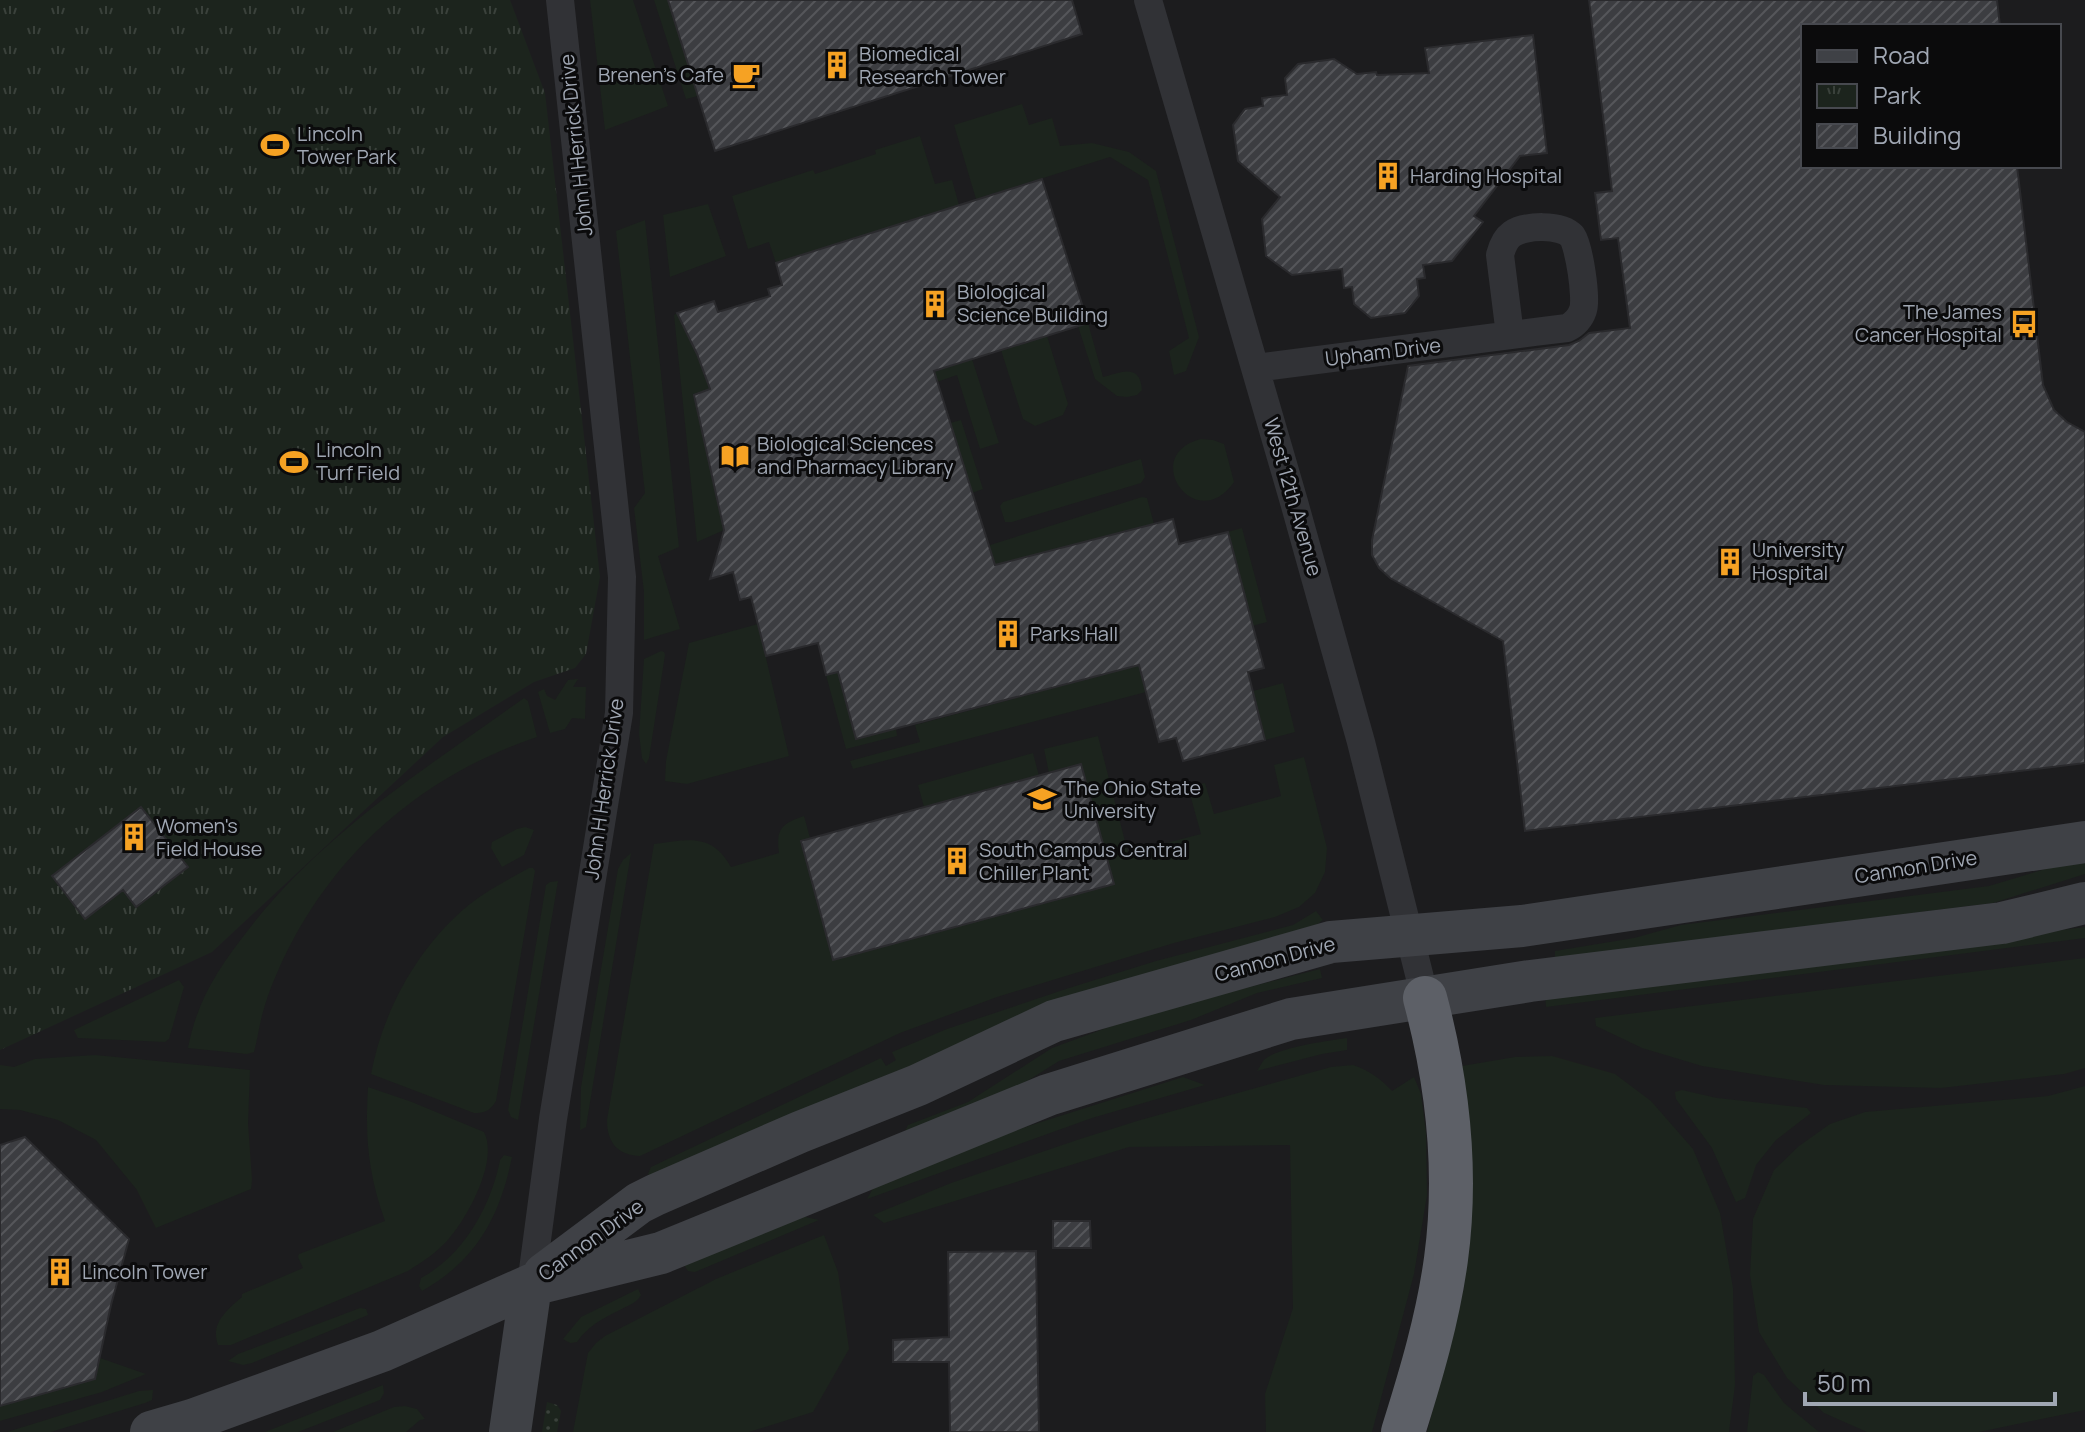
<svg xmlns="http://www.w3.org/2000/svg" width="2085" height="1432" viewBox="0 0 2085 1432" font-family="Manrope,sans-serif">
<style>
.built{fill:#1c1c1e;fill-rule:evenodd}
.grass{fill:#1c241d}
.park{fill:url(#park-tufts)}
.garden{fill:url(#garden-dots)}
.building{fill:url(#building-hatch);stroke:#2a2a2d;stroke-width:2}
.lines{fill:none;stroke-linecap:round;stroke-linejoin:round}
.street{stroke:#313236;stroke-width:28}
.secondary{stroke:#3f4146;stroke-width:42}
.highway{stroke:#5d6067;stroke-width:44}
.labels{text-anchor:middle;stroke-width:6;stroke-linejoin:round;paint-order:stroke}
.poi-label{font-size:20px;fill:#a0a7b3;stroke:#0b0b0c;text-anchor:start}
.street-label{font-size:20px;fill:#a0a7b3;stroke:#0b0b0c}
</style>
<defs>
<pattern id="park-tufts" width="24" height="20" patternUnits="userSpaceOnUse" patternTransform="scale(2)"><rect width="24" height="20" fill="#1c241d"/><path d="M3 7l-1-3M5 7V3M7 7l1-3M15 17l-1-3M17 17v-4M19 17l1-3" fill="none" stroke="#3a413b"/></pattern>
<pattern id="garden-dots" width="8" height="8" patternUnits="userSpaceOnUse" patternTransform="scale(2)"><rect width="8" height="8" fill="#1c241d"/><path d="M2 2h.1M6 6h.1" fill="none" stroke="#3a413b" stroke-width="1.8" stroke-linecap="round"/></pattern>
<pattern id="building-hatch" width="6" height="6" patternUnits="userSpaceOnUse" patternTransform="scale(2)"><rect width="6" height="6" fill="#3c3d41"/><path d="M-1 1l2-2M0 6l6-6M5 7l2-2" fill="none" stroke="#55565a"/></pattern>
</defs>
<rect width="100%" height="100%" fill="#101011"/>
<path class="built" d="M0 0H2085V1432H0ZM1803 26H2059V166H1803Z"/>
<path class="grass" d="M590 0H633L668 106 605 130Z
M654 0H668L698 96 686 99Z
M1022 104 1029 125 1052 118 1060 146 1092 143 1129 152 1156 171 1199 337 1186 371 1174 375 1169 351 1189 338 1148 180 1110 157 976 199 954 125Z
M920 136 935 184 952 180 959 205 776 263 769 242 748 249 732 196 813 170 815 174 876 154 875 150Z
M708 204 726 256 670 277 663 215Z
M645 220 679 547 658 556 680 629 644 640V592L634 508 645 493 616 231Z
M677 313 697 354 710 389 694 395 724 530 697 542 674 315Z
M1088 323 1103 377C1122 372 1140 363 1142 390L1137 395 1127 397 1117 396 1095 379 1078 326Z
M1047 336 1068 404 1063 415 1035 426 1023 419 1001 350Z
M972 359 999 443 980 449 957 375 937 382 934 372Z
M961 420 983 489 972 493 950 423Z
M1201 439 1213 440 1224 444 1234 482C1196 537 1138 455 1201 439Z
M1141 459 1145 477 1141 483 1012 522H1005L1000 506 1003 502Z
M1142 497 1147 498 1154 524 903 589 898 574Z
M1242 528 1267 622 1252 626 1228 532Z
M758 624 789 756 687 784 665 781 666 761 689 643Z
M661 651 664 652 665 655 649 758 646 764 642 758 639 734 644 659Z
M1139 665 1146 692 853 769 850 761 920 742 915 725Z
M838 672 856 739 896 729 897 736 846 749 826 675Z
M578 679 573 687H586L585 719 572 718 565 729 550 733 538 692 544 689 547 696 555 700 568 680Z
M1283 683 1295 732 1265 740 1253 691Z
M524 698 528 701 537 737C408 780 309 875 265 1005 260 1020 258 1037 254 1052L247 1054 188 1048C197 1000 219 967 249 929 323 833 426 768 524 698Z
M1098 736 1128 853 1201 834 1188 787 1205 783 1214 814 1281 796 1274 765 1304 757 1327 848 1325 872 1315 893 1299 907 1275 917 1174 943 997 997 900 1033 640 1156C617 1155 607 1142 607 1120L654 844C688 840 711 832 731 867L779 853C776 829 781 824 804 816L810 838 801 841 833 960 1113 884 1081 765 1049 773 1044 749Z
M1033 753 1039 776 924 807 918 785Z
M525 827 534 830 524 855 502 867 491 848 492 842 517 829Z
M631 853 586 1127 580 1130 581 1087 618 869 623 860Z
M2085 857V874L1993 903 1555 958V951L1634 938 1681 925 1989 886Z
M529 868H533L535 871 496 1101C490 1111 485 1113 474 1113L371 1074C383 1010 419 945 470 904 488 890 509 879 529 868Z
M558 881 518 1120 511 1117 508 1110 546 885 550 882Z
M1316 911 1323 920 1311 929 652 1183 648 1174 651 1167 881 1058 886 1066 896 1060 892 1052 947 1029 1069 988 1156 961 1293 925Z
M2085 927V938L1546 1007 1545 995Z
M2085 958V1068L2064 1074 1941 1088 1824 1085 1702 1066 1642 1048 1596 1026 1595 1018Z
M1320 969 1322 978 1257 993 1191 1020 1059 1061 995 1101 905 1131 908 1125 968 1102 1052 1048 1147 1013Z
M179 980 184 987 169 1039 165 1042 78 1038 74 1030Z
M1347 1038V1050L1322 1054 1257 1071C1260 1067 1261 1063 1264 1060 1278 1047 1328 1041 1347 1038Z
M95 1055 250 1070 248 1124 252 1180 251 1189 156 1228 137 1190 96 1140 58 1120 20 1110 0 1109V1065L14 1067 35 1059Z
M1552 1056 1615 1074 1651 1101 1693 1149 1720 1213 1733 1288 1735 1385 1729 1432H1427L1464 1288 1468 1144 1456 1067 1515 1057Z
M1353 1065C1370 1071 1380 1078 1392 1091L1414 1077 1421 1094 1426 1133 1427 1195 1414 1274 1372 1432H1266L1265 1394 1293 1308 1290 1145 1129 1147 884 1223 873 1215 951 1183 1080 1139 1137 1121 1331 1067Z
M1183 1077 1205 1085 1092 1118 867 1199 875 1185 1000 1135Z
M2085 1086V1410L1979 1432H1867L1824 1413 1787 1378 1759 1332 1750 1275 1753 1219 1774 1170 1799 1146 1830 1124 1865 1112 2048 1096Z
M368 1087 412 1102 484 1132C499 1161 467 1219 447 1241 436 1253 422 1262 408 1271L231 1345H218C210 1323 227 1310 242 1297V1294L303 1268 298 1257 299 1254 385 1221C368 1173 365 1138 368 1087Z
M1682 1090 1717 1098 1807 1108 1811 1113 1776 1140 1756 1165 1745 1198 1736 1202 1712 1148 1676 1099 1675 1092Z
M504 1155 512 1157C500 1216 477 1260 422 1291L419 1286 421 1278C464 1255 491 1206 500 1160Z
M801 1216 819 1220 695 1272 688 1271 684 1265Z
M824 1235 838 1272 849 1349 813 1412 749 1432H573L588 1353 596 1343 605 1336 716 1279Z
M638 1289 641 1295C636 1304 628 1305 620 1310 603 1318 588 1326 577 1342L570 1343 563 1339 581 1317Z
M360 1308 366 1309 368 1315 252 1363 243 1365 228 1361 238 1354Z
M100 1358 146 1374 102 1392 0 1421V1406L95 1379Z
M1758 1372 1764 1375 1784 1403 1819 1432H1747L1753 1376Z
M383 1385 384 1393 380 1400 298 1432H265Z
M153 1390 152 1400 145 1403 51 1432H7L139 1391Z
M405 1406 417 1409 425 1419 420 1420 406 1432H333L394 1407Z"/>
<path class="park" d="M0 0H510L545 93 600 577 586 654 575 668 534 682 443 737 212 952 0 1050Z"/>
<path class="garden" d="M547 1402 557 1405 561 1411 557 1432H542Z"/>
<path class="building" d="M668 0H1072L1082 34 715 151Z
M1589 0H1997L2000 26H1803V166H2017L2043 385 2054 410 2067 422 2085 432V763L1525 831 1503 641 1390 578 1379 568 1372 555V540L1408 366 1569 345 1579 341 1589 333 1630 328 1618 238 1601 240 1595 193 1612 191Z
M1533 35 1547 153 1520 156 1474 216 1483 222 1452 261 1423 265 1425 278 1417 279 1419 296 1405 313 1371 318 1354 304 1352 287 1344 288 1342 269 1292 275 1266 256 1262 219 1280 197 1238 161 1233 125 1245 109 1263 106 1262 98 1287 95 1285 78 1298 64 1334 59 1357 74 1376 72 1377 75 1429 73 1425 48Z
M1042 179 1088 323 934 371 995 565 1173 519 1179 544 1228 532 1264 668 1248 672 1265 740 1183 761 1176 738 1159 742 1139 665 856 739 838 672 826 675 818 643 766 656 751 597 740 600 733 572 710 579 724 530 694 395 710 389 697 354 677 313 714 301 718 312 770 296 768 289 782 285 776 263Z
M1081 764 1114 884 833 960 801 841Z
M141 807 188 867 136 907 123 890 85 919 52 876Z
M25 1137 129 1239 111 1305 95 1379 0 1406V1145Z
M1053 1221H1090L1091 1248H1053Z
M1036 1251 1039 1432H950L949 1362H893V1340L949 1337 948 1252Z"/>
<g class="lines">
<path class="street" d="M1148 0 1294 502 1361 742 1425 998
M1256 368C1359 355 1463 341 1567 328 1575 324 1580 319 1583 310 1587 298 1579 246 1572 236 1561 224 1525 225 1512 234 1505 239 1502 247 1500 255L1510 335
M531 1285 553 1119 619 713 622 577 560 0"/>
<path class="secondary" d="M544 1274 639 1203 655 1195 800 1132 918 1085 1054 1021 1331 942 1522 926 2085 842
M151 1432 192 1420 382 1351 531 1285 661 1253 1048 1095 1291 1019 1530 981 2002 923 2085 903
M510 1432 531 1285"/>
<path class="highway" d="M1403 1432C1421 1375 1438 1318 1446 1259 1458 1170 1448 1084 1425 998"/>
</g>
<defs>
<symbol id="building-bare" viewBox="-9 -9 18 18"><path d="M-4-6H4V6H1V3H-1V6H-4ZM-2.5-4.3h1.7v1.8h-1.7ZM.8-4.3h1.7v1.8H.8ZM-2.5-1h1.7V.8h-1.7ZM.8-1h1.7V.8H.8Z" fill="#f6a223" stroke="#0b0b0c" stroke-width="2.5" paint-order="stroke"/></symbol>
<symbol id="cafe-bare" viewBox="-9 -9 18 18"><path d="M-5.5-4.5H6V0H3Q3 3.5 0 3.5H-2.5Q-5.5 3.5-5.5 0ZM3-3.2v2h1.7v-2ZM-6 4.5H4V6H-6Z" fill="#f6a223" stroke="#0b0b0c" stroke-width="2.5" paint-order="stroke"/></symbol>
<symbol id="stadium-bare" viewBox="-9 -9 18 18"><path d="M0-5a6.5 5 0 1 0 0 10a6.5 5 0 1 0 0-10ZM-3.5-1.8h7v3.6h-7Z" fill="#f6a223" stroke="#0b0b0c" stroke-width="2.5" paint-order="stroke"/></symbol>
<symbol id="bus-bare" viewBox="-9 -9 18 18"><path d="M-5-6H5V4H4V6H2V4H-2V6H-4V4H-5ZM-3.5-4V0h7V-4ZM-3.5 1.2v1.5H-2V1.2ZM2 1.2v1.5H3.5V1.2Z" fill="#f6a223" stroke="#0b0b0c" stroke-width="2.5" paint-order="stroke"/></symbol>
<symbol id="library-bare" viewBox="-9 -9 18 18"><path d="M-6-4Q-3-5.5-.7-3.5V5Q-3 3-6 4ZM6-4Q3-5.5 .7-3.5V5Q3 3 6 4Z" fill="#f6a223" stroke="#0b0b0c" stroke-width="2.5" paint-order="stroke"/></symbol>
<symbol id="university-bare" viewBox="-9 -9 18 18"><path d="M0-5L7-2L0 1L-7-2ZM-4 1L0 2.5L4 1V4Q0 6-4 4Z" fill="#f6a223" stroke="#0b0b0c" stroke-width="2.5" paint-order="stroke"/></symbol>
</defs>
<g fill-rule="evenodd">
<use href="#building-bare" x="817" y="45" width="40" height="40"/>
<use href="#cafe-bare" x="726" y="55" width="40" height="40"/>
<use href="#stadium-bare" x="255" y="125" width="40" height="40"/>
<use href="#building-bare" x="1368" y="156" width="40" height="40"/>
<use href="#building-bare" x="915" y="284" width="40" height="40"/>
<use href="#bus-bare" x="2004" y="304" width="40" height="40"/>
<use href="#library-bare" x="715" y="436" width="40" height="40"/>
<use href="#stadium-bare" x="274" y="442" width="40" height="40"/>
<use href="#building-bare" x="1710" y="542" width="40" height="40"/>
<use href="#building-bare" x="988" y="614" width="40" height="40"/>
<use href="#university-bare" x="1022" y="779" width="40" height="40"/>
<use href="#building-bare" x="114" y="817" width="40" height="40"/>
<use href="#building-bare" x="937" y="841" width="40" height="40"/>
<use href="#building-bare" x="40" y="1252" width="40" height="40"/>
</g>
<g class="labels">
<g class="poi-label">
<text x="859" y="61">Biomedical<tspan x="859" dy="23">Research Tower</tspan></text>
<text x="724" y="82" text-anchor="end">Brenen’s Cafe</text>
<text x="297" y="141">Lincoln<tspan x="297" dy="23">Tower Park</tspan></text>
<text x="1410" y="183">Harding Hospital</text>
<text x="957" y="299">Biological<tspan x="957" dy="23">Science Building</tspan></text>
<text x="2002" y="319" text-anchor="end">The James<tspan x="2002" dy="23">Cancer Hospital</tspan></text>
<text x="757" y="451">Biological Sciences<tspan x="757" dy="23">and Pharmacy Library</tspan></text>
<text x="316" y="457">Lincoln<tspan x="316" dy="23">Turf Field</tspan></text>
<text x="1752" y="557">University<tspan x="1752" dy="23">Hospital</tspan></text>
<text x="1030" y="641">Parks Hall</text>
<text x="1064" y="795">The Ohio State<tspan x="1064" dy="23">University</tspan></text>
<text x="156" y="833">Women's<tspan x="156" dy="23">Field House</tspan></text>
<text x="979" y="857">South Campus Central<tspan x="979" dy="23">Chiller Plant</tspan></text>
<text x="82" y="1279">Lincoln Tower</text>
</g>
<g class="street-label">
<text transform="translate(576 145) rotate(-96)" y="7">John H Herrick Drive</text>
<text transform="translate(1383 352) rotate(-7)" y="7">Upham Drive</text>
<text transform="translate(1293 497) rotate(74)" y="7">West 12th Avenue</text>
<text transform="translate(604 789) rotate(-82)" y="7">John H Herrick Drive</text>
<text transform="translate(1916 867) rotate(-9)" y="7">Cannon Drive</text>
<text transform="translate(1275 959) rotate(-15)" y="7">Cannon Drive</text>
<text transform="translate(591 1240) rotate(-36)" y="7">Cannon Drive</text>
</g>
</g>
<rect x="1801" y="24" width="260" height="144" fill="#0b0b0c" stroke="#47494f" stroke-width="2"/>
<rect x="1817" y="50" width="40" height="12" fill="#3f4146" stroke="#47494f" stroke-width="2"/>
<text x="1873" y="64" font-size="24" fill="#a0a7b3">Road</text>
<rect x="1817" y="84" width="40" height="24" fill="url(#park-tufts)" stroke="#47494f" stroke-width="2"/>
<text x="1873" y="104" font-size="24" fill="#a0a7b3">Park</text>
<rect x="1817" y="124" width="40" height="24" fill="url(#building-hatch)" stroke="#47494f" stroke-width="2"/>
<text x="1873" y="144" font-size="24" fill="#a0a7b3">Building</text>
<path d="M1805 1392v12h250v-12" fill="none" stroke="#a0a7b3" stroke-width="4"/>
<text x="1817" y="1392" font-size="24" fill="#a0a7b3" stroke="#0b0b0c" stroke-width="6" paint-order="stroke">50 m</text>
</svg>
